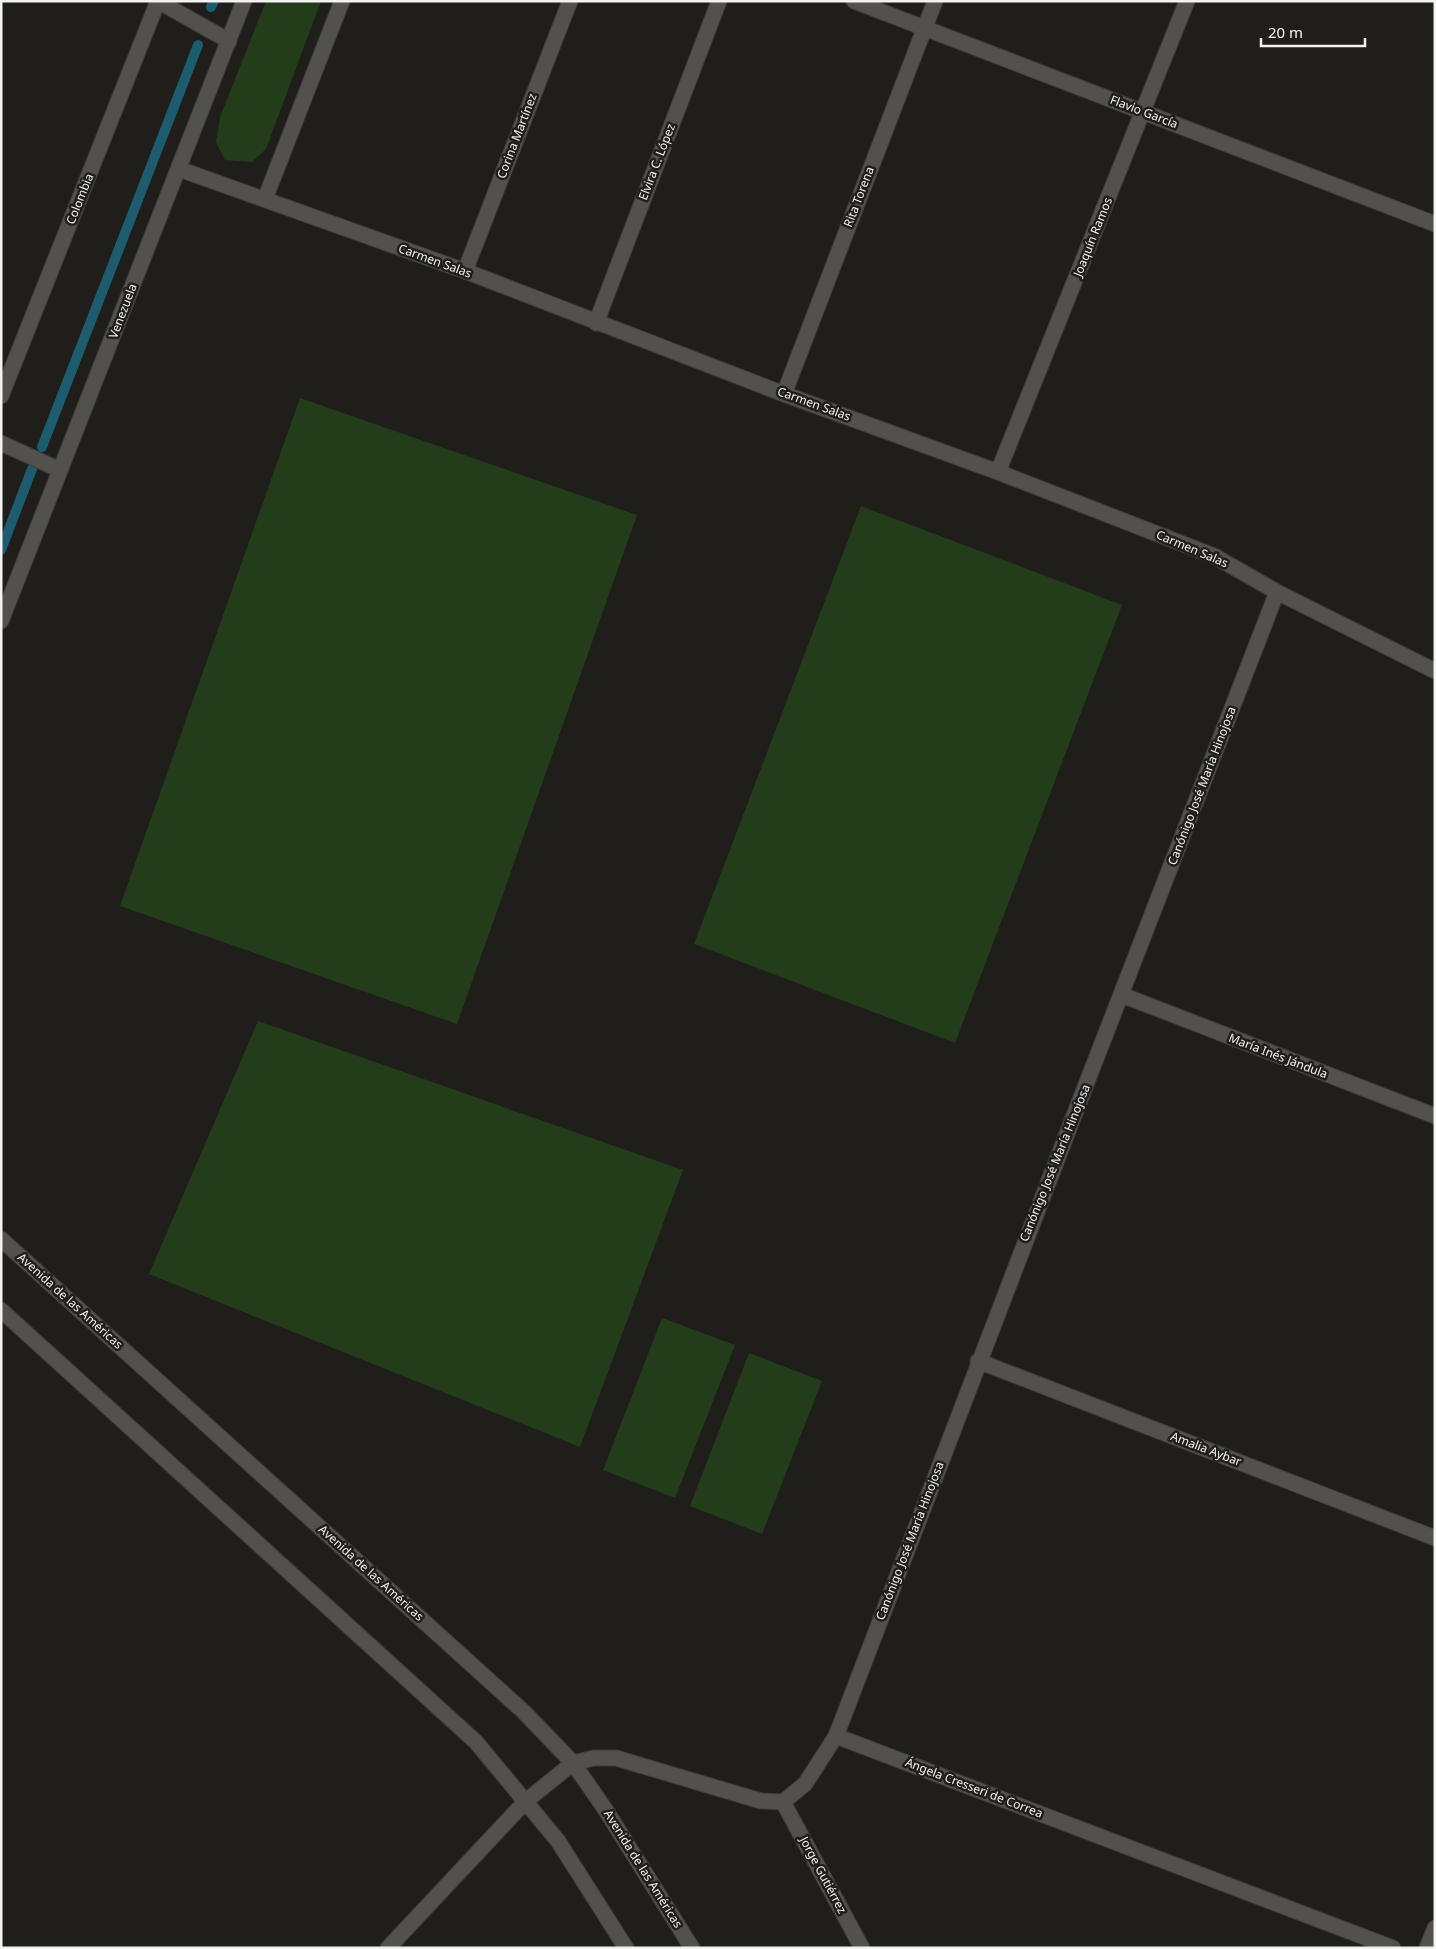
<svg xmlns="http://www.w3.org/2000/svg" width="1436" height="1949" viewBox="0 0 1436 1949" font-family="'Noto Sans',sans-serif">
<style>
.green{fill:#233d1b}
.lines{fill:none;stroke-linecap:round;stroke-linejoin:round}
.stream{stroke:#1d5b6f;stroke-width:10}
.street-casing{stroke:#3c3b39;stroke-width:17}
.secondary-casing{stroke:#3c3b39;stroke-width:17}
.street{stroke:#52514e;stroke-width:15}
.secondary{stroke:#52514e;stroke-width:15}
.labels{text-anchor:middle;stroke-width:5;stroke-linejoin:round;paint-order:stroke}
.street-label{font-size:12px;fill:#f2f2f0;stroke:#1f1e1b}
</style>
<rect width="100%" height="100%" fill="#1f1e1b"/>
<path class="green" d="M266 1H321L266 149 252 162 225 160 216 142 220 117Z
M300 398 637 515 457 1024 120 906Z
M861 506 1122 605 955 1043 694 944Z
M258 1021 683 1170 580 1447 149 1274Z
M662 1318 735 1345 675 1498 603 1470Z
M749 1353 822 1381 762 1534 690 1506Z"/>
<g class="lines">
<path class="stream" d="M211 7 214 1
M42 447 198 45
M1 550 32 469"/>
<defs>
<path id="street" d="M158 1 229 41
M854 1 1435 224
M179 169 465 271 784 394 998 472 1214 556 1277 592 1435 671
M265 199 342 1
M465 271 570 1
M596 323 719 1
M784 394 935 1
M1 443 60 470
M998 472 1187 1
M1122 995 1435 1116
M978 1361 1435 1538
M836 1736C980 1354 1130 973 1277 592
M783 1802 862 1948
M388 1948 526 1801 573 1763 594 1758H616L761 1801 783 1802 805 1784 836 1736 1393 1948
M1427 1948 1435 1928"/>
<path id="secondary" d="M1 396 158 1
M1 621 244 1
M1 1239 524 1712 573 1763 605 1809 692 1948
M1 1310 476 1742 558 1841 626 1948"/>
</defs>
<use href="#street" class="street-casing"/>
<use href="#secondary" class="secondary-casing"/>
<use href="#street" class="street"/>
<use href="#secondary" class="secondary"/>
</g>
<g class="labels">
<g class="street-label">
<text transform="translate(1144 112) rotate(21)" y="4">Flavio García</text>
<text transform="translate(517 136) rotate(-69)" y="4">Corina Martínez</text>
<text transform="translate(657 162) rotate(-69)" y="4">Elvira C. López</text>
<text transform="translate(859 197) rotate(-69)" y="4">Rita Torena</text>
<text transform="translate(80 199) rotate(-68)" y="4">Colombia</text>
<text transform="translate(1093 237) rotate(-68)" y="4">Joaquín Ramos</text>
<text transform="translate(435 261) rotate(20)" y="4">Carmen Salas</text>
<text transform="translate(123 311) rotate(-69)" y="4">Venezuela</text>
<text transform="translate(814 404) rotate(20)" y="4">Carmen Salas</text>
<text transform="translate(1192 549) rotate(23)" y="4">Carmen Salas</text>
<text transform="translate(1202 786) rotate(-69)" y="4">Canónigo José María Hinojosa</text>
<text transform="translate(1278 1056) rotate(21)" y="4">María Inés Jándula</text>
<text transform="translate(1055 1163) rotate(-68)" y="4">Canónigo José María Hinojosa</text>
<text transform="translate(70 1301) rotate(42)" y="4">Avenida de las Américas</text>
<text transform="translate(1206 1449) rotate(21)" y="4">Amalia Aybar</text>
<text transform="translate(910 1541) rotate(-69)" y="4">Canónigo José María Hinojosa</text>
<text transform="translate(371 1573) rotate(42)" y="4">Avenida de las Américas</text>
<text transform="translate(974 1788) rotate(21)" y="4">Ángela Cresseri de Correa</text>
<text transform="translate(643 1869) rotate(58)" y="4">Avenida de las Américas</text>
<text transform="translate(823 1875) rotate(62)" y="4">Jorge Gutiérrez</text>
</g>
</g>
<rect width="1436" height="1949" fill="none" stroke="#f2f2f0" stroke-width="5"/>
<path d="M1261 38v8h104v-8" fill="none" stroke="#f2f2f0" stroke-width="2.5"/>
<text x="1268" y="38" font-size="15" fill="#f2f2f0" stroke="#1f1e1b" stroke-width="4" paint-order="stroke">20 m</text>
</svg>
